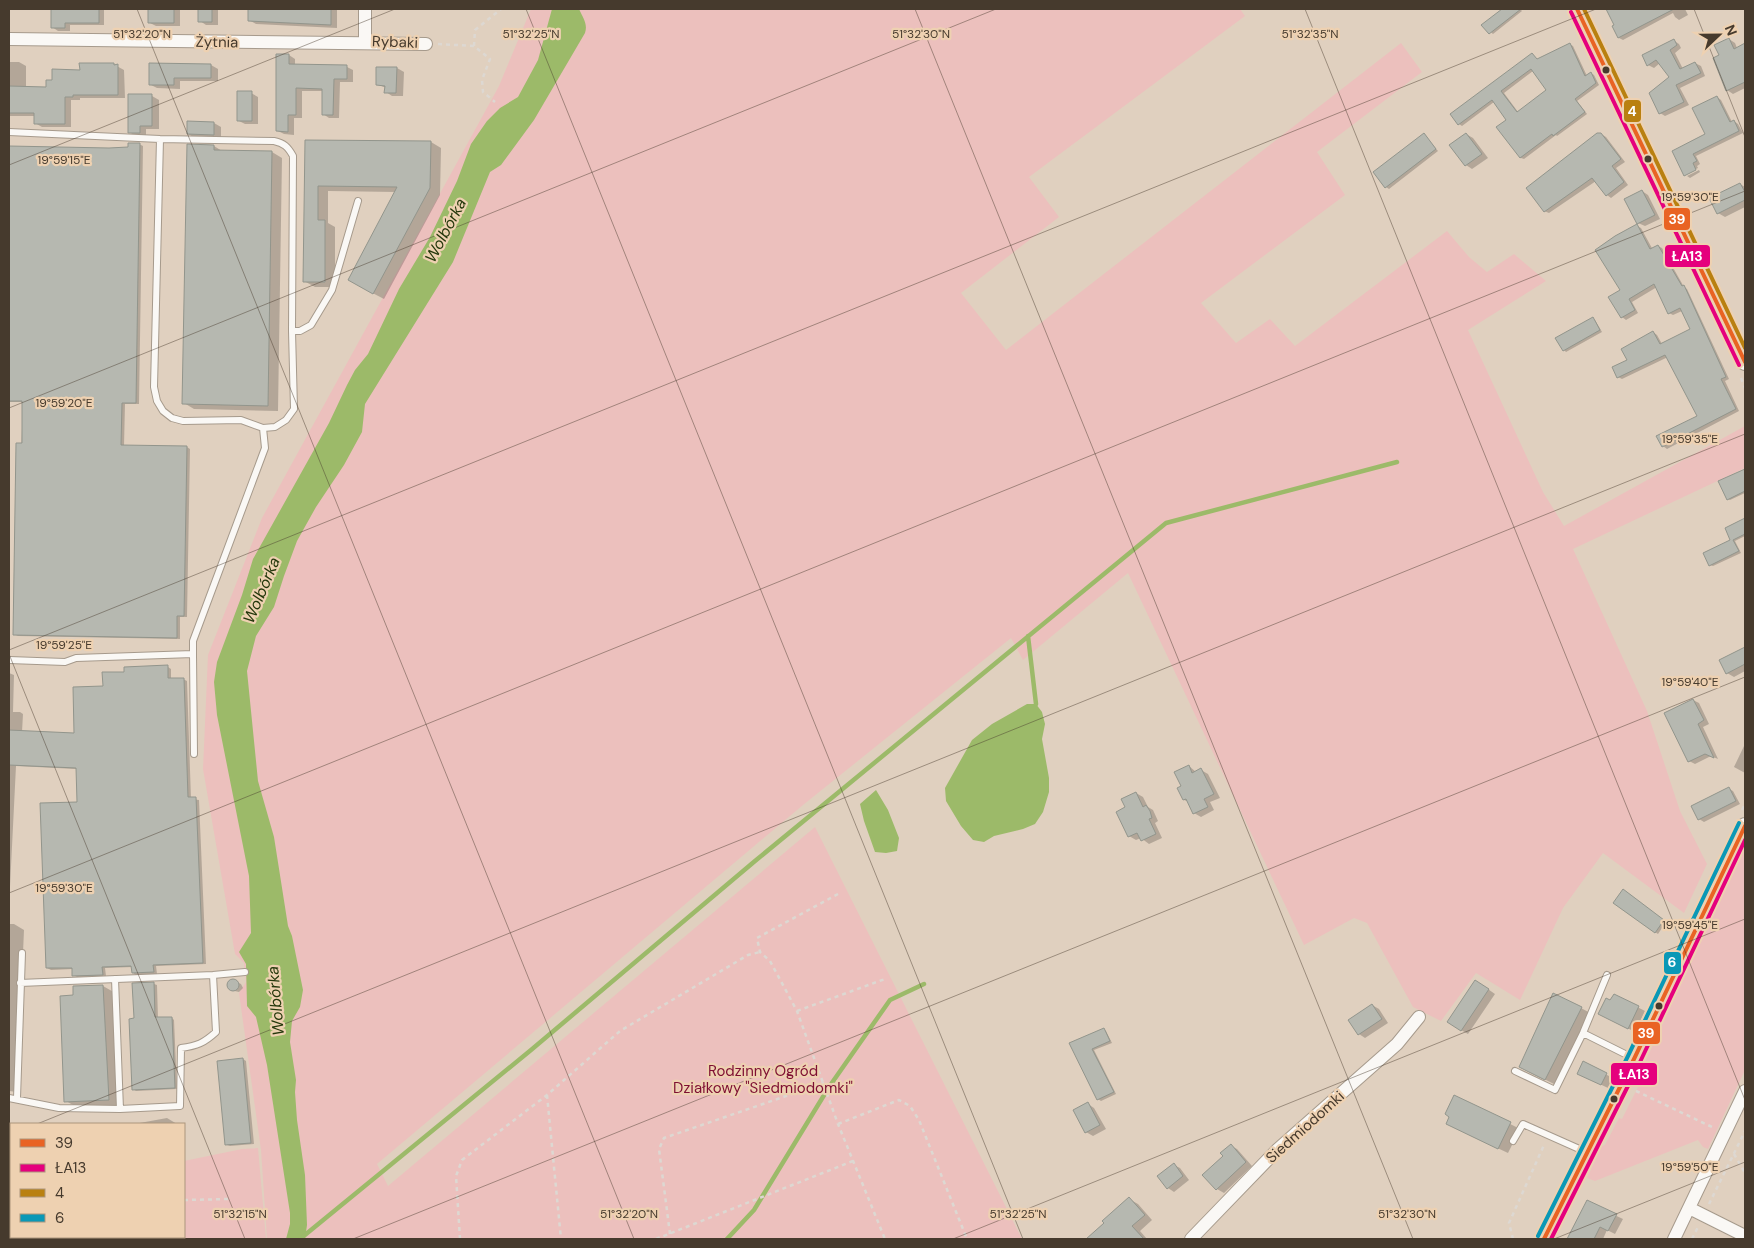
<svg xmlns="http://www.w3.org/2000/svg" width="1754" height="1248" viewBox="0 0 1754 1248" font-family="'DM Sans',sans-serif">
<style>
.green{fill:#ecc0bd}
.water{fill:#9cba69}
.shadow{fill:#0003;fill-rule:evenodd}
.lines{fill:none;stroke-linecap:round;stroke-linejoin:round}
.stream{stroke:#9cba69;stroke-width:4.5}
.building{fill:#b6b8b0;stroke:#92958c;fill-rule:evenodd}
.service-casing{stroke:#a69a8c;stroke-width:8}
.minor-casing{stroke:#a69a8c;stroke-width:14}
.tertiary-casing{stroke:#a69a8c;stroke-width:18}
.path{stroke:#ddd8d2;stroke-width:2.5;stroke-dasharray:4 4;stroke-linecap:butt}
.service{stroke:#faf8f5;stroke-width:6}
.minor{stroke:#faf8f5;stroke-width:12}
.tertiary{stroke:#faf8f5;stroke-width:16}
.bus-1-casing{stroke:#eed1b1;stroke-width:8}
.bus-2-casing{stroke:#eed1b1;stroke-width:8}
.bus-3-casing{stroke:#eed1b1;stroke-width:8}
.bus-4-casing{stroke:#eed1b1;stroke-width:8}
.bus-1{stroke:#e96323;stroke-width:4}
.bus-2{stroke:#e5007d;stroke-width:4}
.bus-3{stroke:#b98010;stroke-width:4}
.bus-4{stroke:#0a98b6;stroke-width:4}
.ticks{fill:none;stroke:#463a2d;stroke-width:1;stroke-opacity:0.45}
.bus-dot{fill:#463a2d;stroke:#eed1b1;stroke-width:2}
.labels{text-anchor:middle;stroke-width:4.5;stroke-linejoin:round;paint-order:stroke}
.street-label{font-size:15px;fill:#463a2d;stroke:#eed1b1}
.park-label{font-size:15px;fill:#7e0f32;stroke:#eed1b1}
.water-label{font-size:16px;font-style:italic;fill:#25380c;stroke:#eed1b1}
.ticks-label{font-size:12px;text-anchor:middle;fill:#463a2d;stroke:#eed1b1;stroke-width:4.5;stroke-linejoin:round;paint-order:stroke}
.line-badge{stroke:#eed1b1;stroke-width:2}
.badge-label{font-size:14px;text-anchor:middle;font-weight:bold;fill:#fff}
</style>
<rect width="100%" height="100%" fill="#e0d0bf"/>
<path class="green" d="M531 9H1240L1245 16 1029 177 1059 217 961 293 1006 350 1401 43 1422 72 1317 152 1345 195 1201 303 1236 343 1270 319 1295 346 1447 231 1469 257 1487 272 1514 254 1546 281 1468 330 1543 492 1564 526 1745 426V468L1573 549 1647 711 1680 811 1707 864 1684 913 1603 853 1563 908 1520 1000 1476 973 1441 1021 1413 1007 1367 923 1354 918 1304 945 1128 573 1023 660 1011 638 803 805 377 1164 388 1186 815 827 1022 1239H267L261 1150 239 993 246 982 244 963 235 954 203 769 208 655 262 518 499 86Z
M1745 845V1070L1708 1149 1703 1147 1698 1140 1595 1181 1587 1178 1602 1146 1605 1145 1619 1118 1622 1119 1644 1075 1640 1073Z
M258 1148 266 1239H9V1195L11 1194V1237H184V1161L242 1149Z"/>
<path class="water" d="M552 9H579C583 18 588 24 585 33L534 120 501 165 490 172 453 262 365 404 362 432 344 465 316 507 297 541 284 576 274 607 256 636 247 671 258 781 274 837 288 926 292 936 303 990 300 1007 292 1021 290 1042 296 1080 295 1092 297 1120 305 1175 307 1225 305 1239H286L290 1224V1213L267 1065 256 1017 247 1006 246 964 239 952 251 933 249 876 217 715 214 682 217 662 242 595 253 559 329 423 347 385 355 370 368 354 399 289 430 237 457 181 471 144 487 121 500 108 518 97 538 60Z
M1027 704H1036L1042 712 1045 724 1042 739 1049 778V792L1043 812 1035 824 1023 829 994 836 984 842 973 840 961 826 946 801 945 788 972 740 992 724Z
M876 790 888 810 899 838 897 851 886 853 875 852 864 821 860 804Z"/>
<path class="shadow" d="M52 9H104V25H70V31H58L52 27Z
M149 9H180V26H156L150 23Z
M200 9H218V25H206L200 21Z
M249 9H337V28L256 24 249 20Z
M1504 9H1520L1522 11 1493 34 1483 25Z
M1608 9H1685L1688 15 1679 20 1675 17 1673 13 1623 40 1619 38 1616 25Z
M1729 39 1735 43 1737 48 1745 44V88L1733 94 1727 90 1721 55Z
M1673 40 1679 44 1681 48 1675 53 1683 69 1695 63 1701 66 1705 76 1680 88 1689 105 1665 116 1660 113 1671 77 1660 63 1654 68 1648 65 1644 55Z
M1569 44 1573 46 1587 76 1591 73 1594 75 1599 85 1577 101 1587 114 1557 136 1556 135 1524 159 1521 158 1498 127 1508 120 1494 102 1462 126 1459 124 1532 54 1538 60ZM1533 71 1548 90 1518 112 1504 93Z
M289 55 295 59V66L347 67 353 70V82H340L339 118H329L323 114V91H302V118H294V135L284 134 278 131Z
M9 62H19L26 66V87L47 88 53 81 81 71 113 64 124 70 125 98H80V100H71V127H42L35 123V116H9Z
M211 65 218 69V81H180V89L157 88 151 85Z
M397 68 404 72 403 96H392L386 92V88L377 84Z
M251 93 258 97V124H245L239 121Z
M130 95 152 96 159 100V129H146V136H136L129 132Z
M1717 97 1721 100 1732 122 1734 121 1738 124 1743 133 1696 156 1700 164 1697 166 1698 168 1686 174V176L1674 151 1707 134Z
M214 123 221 127V138H195L188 134Z
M1466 134 1473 138 1488 158 1472 169 1466 165Z
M1601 134 1606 137 1625 162 1616 168 1628 185 1611 198 1607 195 1596 181 1549 213 1544 211Z
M1424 135 1438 151 1389 189 1386 187Z
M306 141 431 142 441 148 440 195 384 299 359 286 396 192 328 191V223L335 227V287H315L304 281Z
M139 144 143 146 139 404H125L124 446 187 447 190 449 187 617H180V639L18 636 14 634 23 402H9V148L109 149 129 148Z
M214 146 222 151 272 152 282 158 278 411 194 409 184 403Z
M1699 170 1700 172 1690 178 1687 176Z
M1740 184 1745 187V207L1725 217 1718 213Z
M1642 191 1648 195 1660 219 1645 226 1638 223Z
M1637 226 1641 228 1653 250 1658 246 1662 248 1684 287 1687 289 1729 379 1725 381 1739 411 1667 449 1663 446 1699 417 1668 357 1622 379 1618 377 1629 360 1653 332 1657 335 1662 344 1692 330 1682 311 1673 315 1669 313 1657 287 1632 302 1638 313 1626 320 1622 317 1621 290Z
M1592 318 1595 320 1602 332 1566 352 1564 350Z
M1745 470V493L1730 500 1728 499 1720 482Z
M1745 520V536L1735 541 1741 553 1713 566 1710 565 1732 540Z
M1745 648V671L1734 677 1727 673 1721 661Z
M168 667 171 669V679H183L187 681 191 799 199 800 206 964 156 966 157 974 136 975 133 973V967L105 968 106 976 77 977 73 975V969L51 970 47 968 78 803 77 769 16 766 10 887H9V673L14 675 13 712H20L23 714 22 732 76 734 104 687 125 673Z
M1693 700 1699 703 1709 724 1703 727 1718 759 1711 756 1695 764 1689 761Z
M1744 746 1745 747V773L1734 767Z
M1189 766 1196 772 1201 770 1208 774 1220 798 1210 802 1214 810 1201 817 1194 813 1189 802 1184 800 1182 787Z
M1729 789 1733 791 1740 804 1704 822 1699 819 1693 807Z
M1136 793 1143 797 1148 807 1153 810 1158 821 1155 823 1162 838 1149 844 1141 838 1136 840 1129 836 1117 812 1127 808Z
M1626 893 1666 922 1658 934 1655 932Z
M9 924H14L24 930 17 1092 9 1091Z
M232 980 241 984 243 988 239 992 230 990 229 982Z
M154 984 157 985 158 1019 172 1018 174 1020 177 1089 136 1091 133 1089 135 1020Z
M1482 985 1495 994 1468 1034 1461 1030Z
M103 986 117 994 123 1108 80 1109 66 1101 74 987Z
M1614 995 1645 1011 1635 1032 1604 1016Z
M1372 1005 1379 1009 1388 1023 1365 1038 1359 1034Z
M1581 1008 1592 1014 1556 1085 1530 1072Z
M1104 1029 1106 1031 1112 1043 1094 1050 1116 1094 1101 1101 1098 1099 1071 1044Z
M243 1059 246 1061 254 1144 230 1146 227 1145Z
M1583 1063 1613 1078 1608 1088 1585 1077Z
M1455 1096 1520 1129 1508 1153 1457 1129Z
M1088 1104 1094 1108 1106 1129 1093 1136 1086 1132Z
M167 1118 177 1124H134Z
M1231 1146 1237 1149 1252 1166 1224 1193 1217 1189 1203 1175 1224 1156Z
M1174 1165 1180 1168 1189 1180 1174 1192 1168 1188Z
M1129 1199 1138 1204 1152 1220 1140 1231 1147 1239H1088Z
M1587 1202 1623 1219 1615 1234 1607 1230 1603 1239H1569Z"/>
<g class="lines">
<path class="stream" d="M1028 636 1036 704
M300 1239 531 1050 755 861 1166 523 1397 462
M727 1239 754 1210 829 1087 890 1000 924 984"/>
</g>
<path class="building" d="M51 9H99V23H65V28H51Z
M148 9H174V23H148Z
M198 9H212V22H198Z
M248 9H331V25L248 21Z
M1502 9H1521L1489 34 1481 25Z
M1606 9H1674L1618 38 1612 26 1614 25Z
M1729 38 1734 49 1745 43V82L1726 91 1713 58 1719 55 1714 45Z
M1674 39 1677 45 1670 50 1680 69 1695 62 1701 73 1676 85 1684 102 1659 114 1649 93 1669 77 1656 60 1647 66 1642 55Z
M1570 43 1585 76 1591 72 1596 83 1575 99 1585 112 1553 136 1552 134 1520 158 1496 127 1506 120 1492 100 1458 125 1450 114 1532 53 1537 59ZM1531 69 1546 90 1517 112 1501 91Z
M276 54H289V64L347 65V79H334L333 115H322V89L296 88V115H288V132L276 131Z
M79 63H114V65L118 64V95H73V97H65V124H34V113H9V86L46 87V80H52V69L80 70Z
M149 63 211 64V78H174V85H149Z
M376 67H397L396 93H384L385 86 376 85Z
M237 91H252V121H237Z
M128 94H152V126H140V133H128Z
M1717 96 1730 122 1734 120 1739 131 1693 154 1697 161 1693 163 1696 170 1684 176 1672 151 1705 134 1692 108Z
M187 121 214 122V135L187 134Z
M1424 133 1436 149 1385 188 1373 172Z
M1466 133 1482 154 1465 166 1449 145Z
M1597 133H1601L1621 159 1612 166 1624 182 1606 196 1592 178 1544 212 1526 188Z
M305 140 431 141 430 188 373 294 348 280 397 187 318 186V220H325V282H303Z
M128 143H140L136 403H122L121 445 187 446 184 616H177V638L13 635 16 443H22V401H9V146L109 148 128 147Z
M187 144 214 145V150L272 151 268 406 182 404Z
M1740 183 1745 192V200L1717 214 1709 198Z
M1642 190 1655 215 1637 224 1624 199Z
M1637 224 1650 249 1658 245 1682 286 1684 285 1726 377 1721 379 1736 409 1662 447 1656 436 1697 416 1665 355 1617 378 1612 367 1627 360 1621 349 1653 331 1660 344 1690 329 1680 308 1668 314 1654 284 1629 299 1635 310 1621 318 1608 297 1620 290 1595 250 1615 236Z
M1593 317 1600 330 1563 351 1555 338Z
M1745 469V491L1727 500 1718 481Z
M1745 518V534L1733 540 1739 551 1709 566 1703 553 1730 540 1725 528Z
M1745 647V664L1726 674 1719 660Z
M168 665V678H184L188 797H196L203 963 153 965 154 972 132 973 131 966 102 967 103 975 72 976V968H46L40 803 77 802 76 768 9 765V730L74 733 73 687 103 686 102 672H124V667Z
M1693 699 1704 720 1698 724 1714 758 1705 754 1688 762 1664 713Z
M1189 765 1192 773 1201 768 1214 794 1204 799 1208 807 1193 814 1186 799 1183 800 1177 788 1181 786 1174 772Z
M1729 787 1736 801 1698 820 1691 806Z
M1136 792 1143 807 1146 805 1150 811 1152 818 1149 819 1156 834 1141 841 1137 833 1128 837 1116 812 1125 807 1121 799Z
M1623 889 1664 920 1655 933 1613 903Z
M227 985a6 6 0 1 1 12 0a6 6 0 1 1-12 0Z
M1475 980 1489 989 1461 1031 1447 1022Z
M154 982 155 1017H172L175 1088 132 1090 129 1019 134 1018 132 983Z
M103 985 109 1100 64 1102 60 996 73 995V986Z
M1553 993 1582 1007 1545 1080 1519 1067Z
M1614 994 1639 1006 1628 1029 1598 1014 1606 998 1610 1000Z
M1372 1004 1382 1019 1358 1035 1348 1020Z
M1104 1028 1110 1041 1092 1049 1114 1092 1097 1100 1069 1043Z
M243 1058 251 1143 225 1145 217 1061Z
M1583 1061 1607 1073 1601 1085 1577 1074Z
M1454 1095 1511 1122 1498 1149 1446 1124 1449 1117 1445 1114Z
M1088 1102 1100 1125 1085 1133 1073 1110Z
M1231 1144 1246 1162 1216 1190 1202 1175 1223 1156 1220 1153Z
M1174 1163 1183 1176 1167 1189 1157 1176Z
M1129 1197 1145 1215 1132 1226 1144 1239H1086L1104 1223 1102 1221Z
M1587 1200 1617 1214 1608 1231 1600 1227 1594 1239H1567Z"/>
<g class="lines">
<defs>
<path id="service" d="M9 132 160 139 274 141C284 143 288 147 293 156L292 331 294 409 286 420 275 427 263 428 241 420 183 421 172 418 163 411 157 401 154 387 160 139
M292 331H300L311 325 332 290 358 201
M193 654V641L265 448 263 428
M9 660 65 662 76 658 193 654 194 754
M115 979 120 1109
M20 983 213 975 245 972
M1583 1033 1633 1058
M1515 1071 1555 1090 1583 1033 1607 975
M9 1098 59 1108 120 1109 180 1106 181 1048C197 1046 204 1043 216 1032L213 975
M17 1098 22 953
M1513 1141 1523 1124 1586 1152"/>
<path id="minor" d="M9 39 426 44
M365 43V9
M1689 1208 1745 1236
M1191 1239 1277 1150 1397 1044 1419 1017
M1674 1239 1745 1091"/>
<path id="tertiary" d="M1577 9 1745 362
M1544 1239 1634 1059 1745 826"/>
</defs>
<use href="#service" class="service-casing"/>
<use href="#minor" class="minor-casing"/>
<use href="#tertiary" class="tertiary-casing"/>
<path class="path" d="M438 44 474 46 490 59 482 80 483 92 495 102
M474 46 475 30 501 9
M1741 378 1745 388
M1742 810 1745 804
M838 894 757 938 760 952 770 961 797 1011 838 1124 885 1239
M797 1011 885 979
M1636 1091 1712 1127
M547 1095 561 1239
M838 1124 899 1100 910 1106 919 1120 967 1239
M1734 1154 1745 1173
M184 1200 229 1199
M1709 1204 1745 1131
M9 1216H11
M670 1234 659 1149 664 1138 824 1083
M75 1239V1237
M460 1239 456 1176 462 1160 547 1095 620 1031 748 955 760 952
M656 1239 853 1161
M1513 1239 1509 1223 1544 1145
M1692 1239 1698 1227"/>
<use href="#service" class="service"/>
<use href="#minor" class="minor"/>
<use href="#tertiary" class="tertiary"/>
<defs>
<path id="bus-1" d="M1577 9 1745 362
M1544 1239 1634 1059 1745 826"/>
<path id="bus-2" d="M1571 12 1739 365
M1551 1239 1640 1062 1745 840"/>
<path id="bus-3" d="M1584 9 1745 348"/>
<path id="bus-4" d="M1538 1236 1628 1056 1739 823"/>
</defs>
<use href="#bus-1" class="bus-1-casing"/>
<use href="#bus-2" class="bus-2-casing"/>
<use href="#bus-3" class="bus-3-casing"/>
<use href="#bus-4" class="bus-4-casing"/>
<use href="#bus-1" class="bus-1"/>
<use href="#bus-2" class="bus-2"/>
<use href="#bus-3" class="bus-3"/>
<use href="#bus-4" class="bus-4"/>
</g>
<path class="ticks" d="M137 9 634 1239M526 9 1023 1239M915 9 1413 1239M1305 9 1745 1100M1694 9 1745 137M9 165 395 9M9 408 996 9M9 650 1596 9M9 654 245 1239M9 893 1745 191M37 1124 1745 434M9 1136 11 1134M353 1239 1745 677M953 1239 1745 919M1554 1239 1745 1162"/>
<g class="bus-dot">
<circle cx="1606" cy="70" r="4.5"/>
<circle cx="1648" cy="159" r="4.5"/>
<circle cx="1659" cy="1006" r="4.5"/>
<circle cx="1614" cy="1099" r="4.5"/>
</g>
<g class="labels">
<g class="street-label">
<text transform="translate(217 42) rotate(1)" y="5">Żytnia</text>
<text transform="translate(395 42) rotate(2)" y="5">Rybaki</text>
<text transform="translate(1305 1127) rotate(-42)" y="5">Siedmiodomki</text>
</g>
<g class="park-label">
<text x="763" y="1076">Rodzinny Ogród<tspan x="763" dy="17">Działkowy "Siedmiodomki"</tspan></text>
</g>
<g class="water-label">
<text transform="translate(445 230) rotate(-62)" y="6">Wolbórka</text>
<text transform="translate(261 590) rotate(-67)" y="6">Wolbórka</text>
<text transform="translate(275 1001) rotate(-95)" y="6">Wolbórka</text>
</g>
</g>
<g class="ticks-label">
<text x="142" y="38">51°32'20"N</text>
<text x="531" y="38">51°32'25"N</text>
<text x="921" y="38">51°32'30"N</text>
<text x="1310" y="38">51°32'35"N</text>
<text x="64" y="164">19°59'15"E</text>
<text x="1690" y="201">19°59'30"E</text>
<text x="64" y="407">19°59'20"E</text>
<text x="1690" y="443">19°59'35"E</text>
<text x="64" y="649">19°59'25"E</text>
<text x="1690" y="686">19°59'40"E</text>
<text x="64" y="892">19°59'30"E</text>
<text x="1690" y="929">19°59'45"E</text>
<text x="1690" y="1171">19°59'50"E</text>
<text x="240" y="1218">51°32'15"N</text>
<text x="629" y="1218">51°32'20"N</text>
<text x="1018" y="1218">51°32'25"N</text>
<text x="1407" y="1218">51°32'30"N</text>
</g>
<g class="line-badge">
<rect x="1623" y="99" width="19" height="24" rx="5" fill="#b98010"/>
<rect x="1663" y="207" width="28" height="24" rx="5" fill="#e96323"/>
<rect x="1664" y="244" width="47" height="24" rx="5" fill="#e5007d"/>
<rect x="1663" y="951" width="19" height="24" rx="5" fill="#0a98b6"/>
<rect x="1632" y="1021" width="29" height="24" rx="5" fill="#e96323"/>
<rect x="1610" y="1062" width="48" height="24" rx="5" fill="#e5007d"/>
</g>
<g class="badge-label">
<text x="1632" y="116">4</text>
<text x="1677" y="224">39</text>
<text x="1687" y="261">ŁA13</text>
<text x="1672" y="967">6</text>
<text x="1646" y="1038">39</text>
<text x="1634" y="1079">ŁA13</text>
</g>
<rect width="1754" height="1248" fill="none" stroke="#463a2d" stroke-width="20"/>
<rect x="10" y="1123" width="175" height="115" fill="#eed1b1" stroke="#ab957c"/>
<rect x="20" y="1139" width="25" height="8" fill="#e96323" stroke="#ab957c"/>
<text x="55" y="1148" font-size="15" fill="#463a2d">39</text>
<rect x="20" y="1164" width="25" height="8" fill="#e5007d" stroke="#ab957c"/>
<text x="55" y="1173" font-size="15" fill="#463a2d">ŁA13</text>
<rect x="20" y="1189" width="25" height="8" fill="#b98010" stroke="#ab957c"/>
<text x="55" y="1198" font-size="15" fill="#463a2d">4</text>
<rect x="20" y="1214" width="25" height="8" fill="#0a98b6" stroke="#ab957c"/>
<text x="55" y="1223" font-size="15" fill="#463a2d">6</text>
<g transform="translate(1719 35) rotate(68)" stroke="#eed1b1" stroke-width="4" paint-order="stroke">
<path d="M0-4L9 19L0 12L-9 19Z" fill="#463a2d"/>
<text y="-8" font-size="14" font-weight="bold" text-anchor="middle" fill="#463a2d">N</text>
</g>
</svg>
